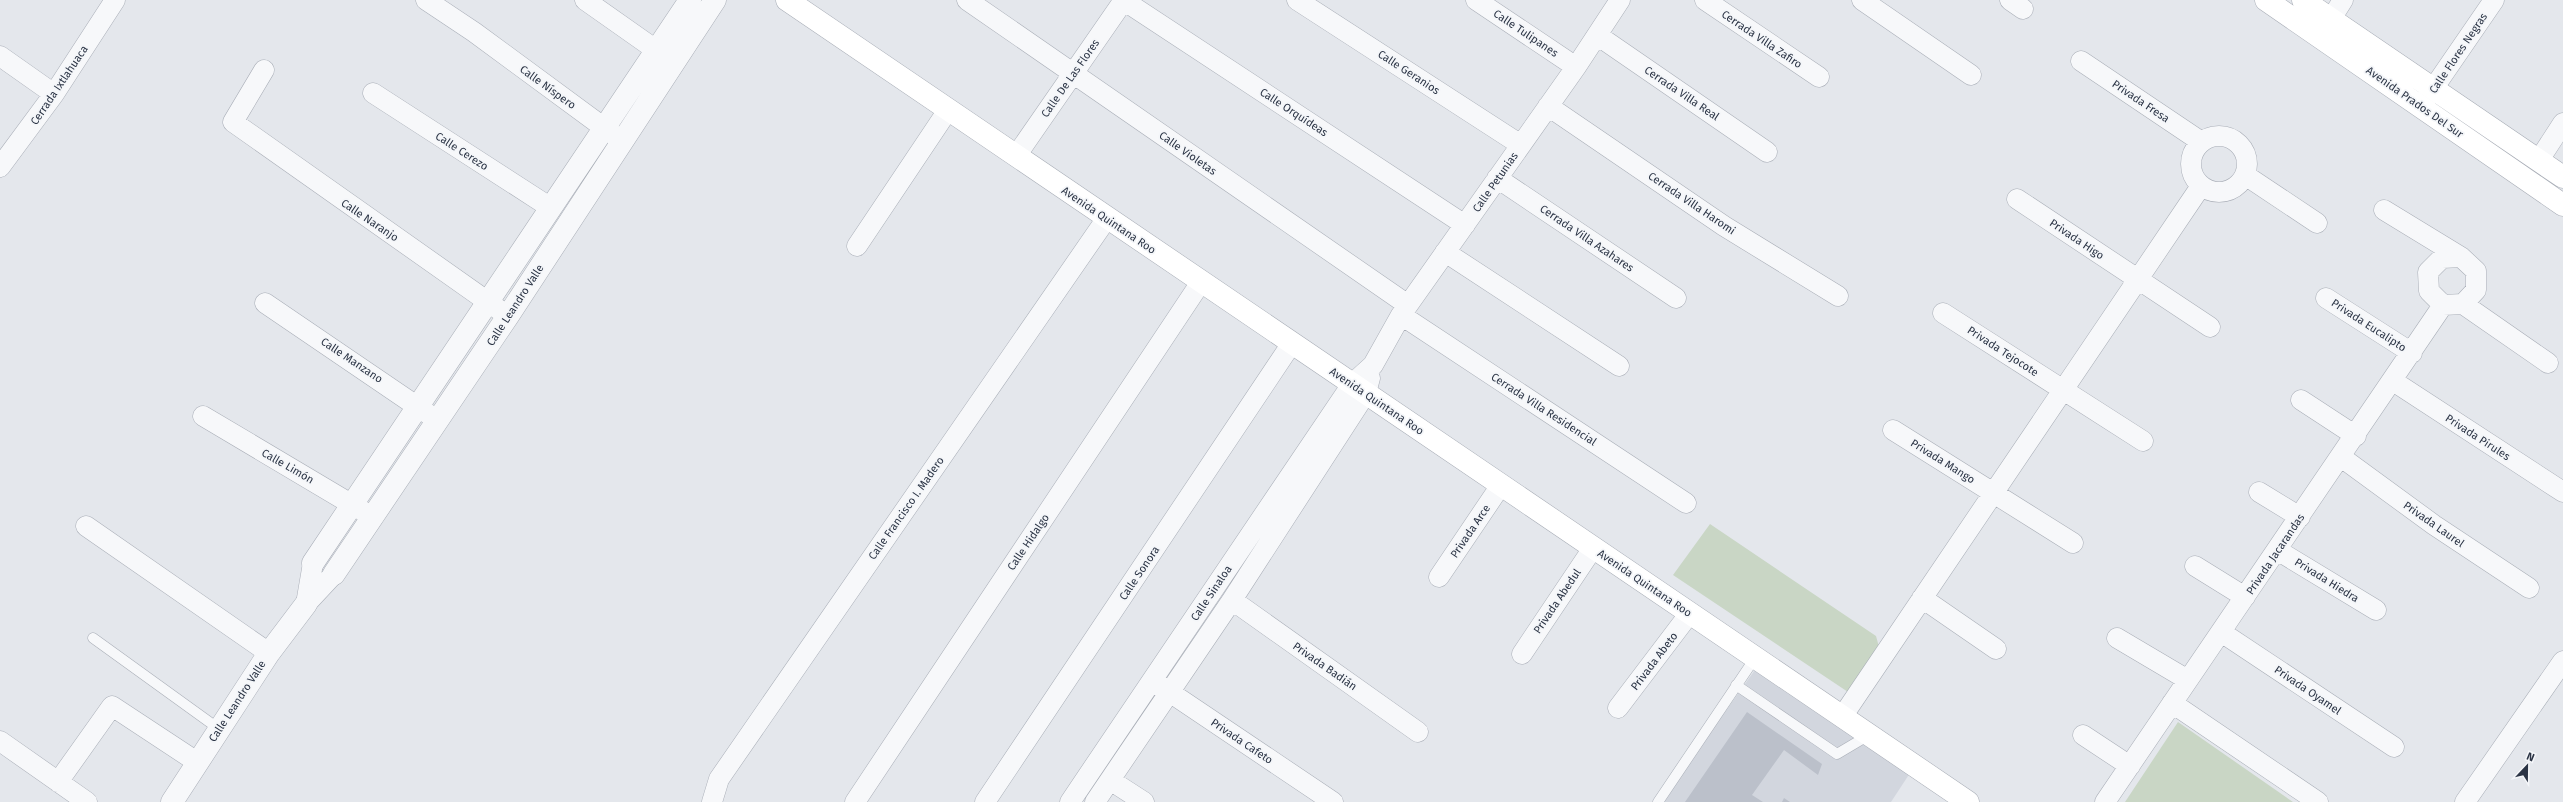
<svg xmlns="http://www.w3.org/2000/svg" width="2563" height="802" viewBox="0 0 2563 802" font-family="'Fira Sans',sans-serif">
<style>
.built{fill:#d2d6de}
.green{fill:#c9d6c5}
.building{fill:#bbc0ca}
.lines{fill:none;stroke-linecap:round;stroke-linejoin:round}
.service-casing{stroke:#a9aeb7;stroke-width:11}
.minor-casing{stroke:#a9aeb7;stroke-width:21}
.tertiary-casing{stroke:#a9aeb7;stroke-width:23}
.secondary-casing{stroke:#a9aeb7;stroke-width:23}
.service{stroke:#f7f8fa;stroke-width:10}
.minor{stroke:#f7f8fa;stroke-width:20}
.tertiary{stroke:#f7f8fa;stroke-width:22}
.secondary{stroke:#fff;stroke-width:22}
.labels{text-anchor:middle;stroke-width:3.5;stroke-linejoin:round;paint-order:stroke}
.street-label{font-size:11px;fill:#2b3445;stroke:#f4f6f9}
</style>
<rect width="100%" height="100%" fill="#e4e7ec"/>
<path class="built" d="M1757 667 1910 773 1891 802H1661Z"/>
<path class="green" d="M1710 524 1876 636 1879 647 1848 692 1673 575Z
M2178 722 2293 802H2125Z"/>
<path class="building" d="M1747 712 1822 764 1818 775 1784 750 1752 795 1763 802H1685Z
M1784 798 1790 802H1782Z"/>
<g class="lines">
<defs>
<path id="service" d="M93 638 219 729
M1736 685 1837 754 1869 735
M1658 802 1755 658"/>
<path id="minor" d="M426 0 474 32 618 138
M585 0 656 50
M967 0 1408 305
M1123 0 1465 225
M1297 0 1521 145
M1476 0 1576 67
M1705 0 1819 77
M1862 0 1971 75
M2010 0 2023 9
M2331 19 2343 0
M1597 35 1767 152
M0 56 54 94
M2081 61 2200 141
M264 70 233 122 508 316
M373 93 551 208
M2424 102 2494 0
M1548 106 1724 226 1838 296
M2191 164a28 28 0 1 1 56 0a28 28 0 1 1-56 0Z
M1016 156 1124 0
M2539 160 2563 123
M0 167 54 94 115 0
M2245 175 2317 223
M1497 178 1676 298
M2017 199 2210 327
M2384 210 2461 257 2476 271V290L2463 304 2443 305 2429 291 2428 272 2442 258 2461 257
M857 246 948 110
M1445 252 1619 366
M2326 298 2412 353
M265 303 437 420
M2463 304 2548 363
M1943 313 2143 441
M1401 315 1686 503
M2393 381 2563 492
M2301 400 2356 436
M203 416 373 517
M1893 430 2073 543
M2341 457 2434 525 2529 588
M2259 492 2300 517
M86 526 269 653
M2277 550 2376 610
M2195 566 2245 597
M1439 577 1501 485
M1922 598 1996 649
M1232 600 1418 732
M306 604 313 563
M306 604 334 574
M2221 632 2394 747
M2117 638 2188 680
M1522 654 1593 548
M1159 685 1333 802
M2172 703 2318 802
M1618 708 1690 613
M1842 717 2201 186
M2083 735 2130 766
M0 741 87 802
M1110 780 1144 802
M58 782 112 706 197 762
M712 802 719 779 1107 218
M855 802 1201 282
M985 802 1292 343
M1070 802 1352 384 1373 365 1401 315 1576 67 1620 0
M1095 802 1232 600 1366 393 1370 378
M2105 802 2443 305
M2465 802 2563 661"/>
<path id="tertiary" d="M313 563 690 0
M334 574 508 316 715 0
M172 802 269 653 306 604"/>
<path id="secondary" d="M787 0 1968 802
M2266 0 2563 205
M2303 0 2563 177"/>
</defs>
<use href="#service" class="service-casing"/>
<use href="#minor" class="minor-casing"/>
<use href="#tertiary" class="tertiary-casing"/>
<use href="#secondary" class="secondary-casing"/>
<use href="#service" class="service"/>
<use href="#minor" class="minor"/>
<use href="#tertiary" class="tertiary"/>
<use href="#secondary" class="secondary"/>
</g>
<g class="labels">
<g class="street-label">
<text transform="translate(1526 33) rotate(34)" y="4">Calle Tulipanes</text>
<text transform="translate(1762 39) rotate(34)" y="4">Cerrada Villa Zafiro</text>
<text transform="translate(2458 53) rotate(-56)" y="4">Calle Flores Negras</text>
<text transform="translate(1409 72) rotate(33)" y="4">Calle Geranios</text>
<text transform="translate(1070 78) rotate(-55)" y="4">Calle De Las Flores</text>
<text transform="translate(59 85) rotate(-56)" y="4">Cerrada Ixtlahuaca</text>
<text transform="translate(548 87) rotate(36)" y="4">Calle Níspero</text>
<text transform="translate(1682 93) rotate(34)" y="4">Cerrada Villa Real</text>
<text transform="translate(2141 101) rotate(34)" y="4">Privada Fresa</text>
<text transform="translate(2415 102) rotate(35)" y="4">Avenida Prados Del Sur</text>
<text transform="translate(1294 112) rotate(33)" y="4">Calle Orquídeas</text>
<text transform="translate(462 151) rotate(33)" y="4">Calle Cerezo</text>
<text transform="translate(1188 153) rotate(35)" y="4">Calle Violetas</text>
<text transform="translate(1495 182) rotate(-55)" y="4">Calle Petunias</text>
<text transform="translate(1692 203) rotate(34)" y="4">Cerrada Villa Haromi</text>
<text transform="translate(370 220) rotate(34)" y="4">Calle Naranjo</text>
<text transform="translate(1109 220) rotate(34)" y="4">Avenida Quintana Roo</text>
<text transform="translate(1587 238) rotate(34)" y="4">Cerrada Villa Azahares</text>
<text transform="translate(2077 239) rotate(34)" y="4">Privada Higo</text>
<text transform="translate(515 305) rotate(-57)" y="4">Calle Leandro Valle</text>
<text transform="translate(2369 325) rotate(33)" y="4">Privada Eucalipto</text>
<text transform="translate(2003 351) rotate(33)" y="4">Privada Tejocote</text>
<text transform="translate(352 360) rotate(34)" y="4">Calle Manzano</text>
<text transform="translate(1377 401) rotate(34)" y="4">Avenida Quintana Roo</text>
<text transform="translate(1544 409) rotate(33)" y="4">Cerrada Villa Residencial</text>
<text transform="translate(2478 437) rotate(33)" y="4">Privada Pirules</text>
<text transform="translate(1943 461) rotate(32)" y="4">Privada Mango</text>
<text transform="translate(288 466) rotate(30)" y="4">Calle Limón</text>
<text transform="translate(906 508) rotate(-55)" y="4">Calle Francisco I. Madero</text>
<text transform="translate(2434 524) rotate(35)" y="4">Privada Laurel</text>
<text transform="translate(1470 531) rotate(-56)" y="4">Privada Arce</text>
<text transform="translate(1028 542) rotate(-56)" y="4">Calle Hidalgo</text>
<text transform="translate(2275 554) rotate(-56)" y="4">Privada Jacarandas</text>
<text transform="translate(1139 573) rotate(-56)" y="4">Calle Sonora</text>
<text transform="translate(2327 580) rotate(32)" y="4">Privada Hiedra</text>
<text transform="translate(1645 583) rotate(34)" y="4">Avenida Quintana Roo</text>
<text transform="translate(1211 593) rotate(-56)" y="4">Calle Sinaloa</text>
<text transform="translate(1557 601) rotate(-56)" y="4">Privada Abedul</text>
<text transform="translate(1654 661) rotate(-53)" y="4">Privada Abeto</text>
<text transform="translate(1325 666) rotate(35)" y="4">Privada Badián</text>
<text transform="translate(2308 690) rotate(34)" y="4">Privada Oyamel</text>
<text transform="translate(237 701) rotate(-57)" y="4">Calle Leandro Valle</text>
<text transform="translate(1242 741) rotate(34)" y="4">Privada Cafeto</text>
</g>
</g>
<g transform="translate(2527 766) rotate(22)" stroke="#f4f6f9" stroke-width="3" paint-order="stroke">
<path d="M0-3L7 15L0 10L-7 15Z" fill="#2b3445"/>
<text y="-6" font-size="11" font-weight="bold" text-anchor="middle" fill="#2b3445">N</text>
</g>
</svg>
